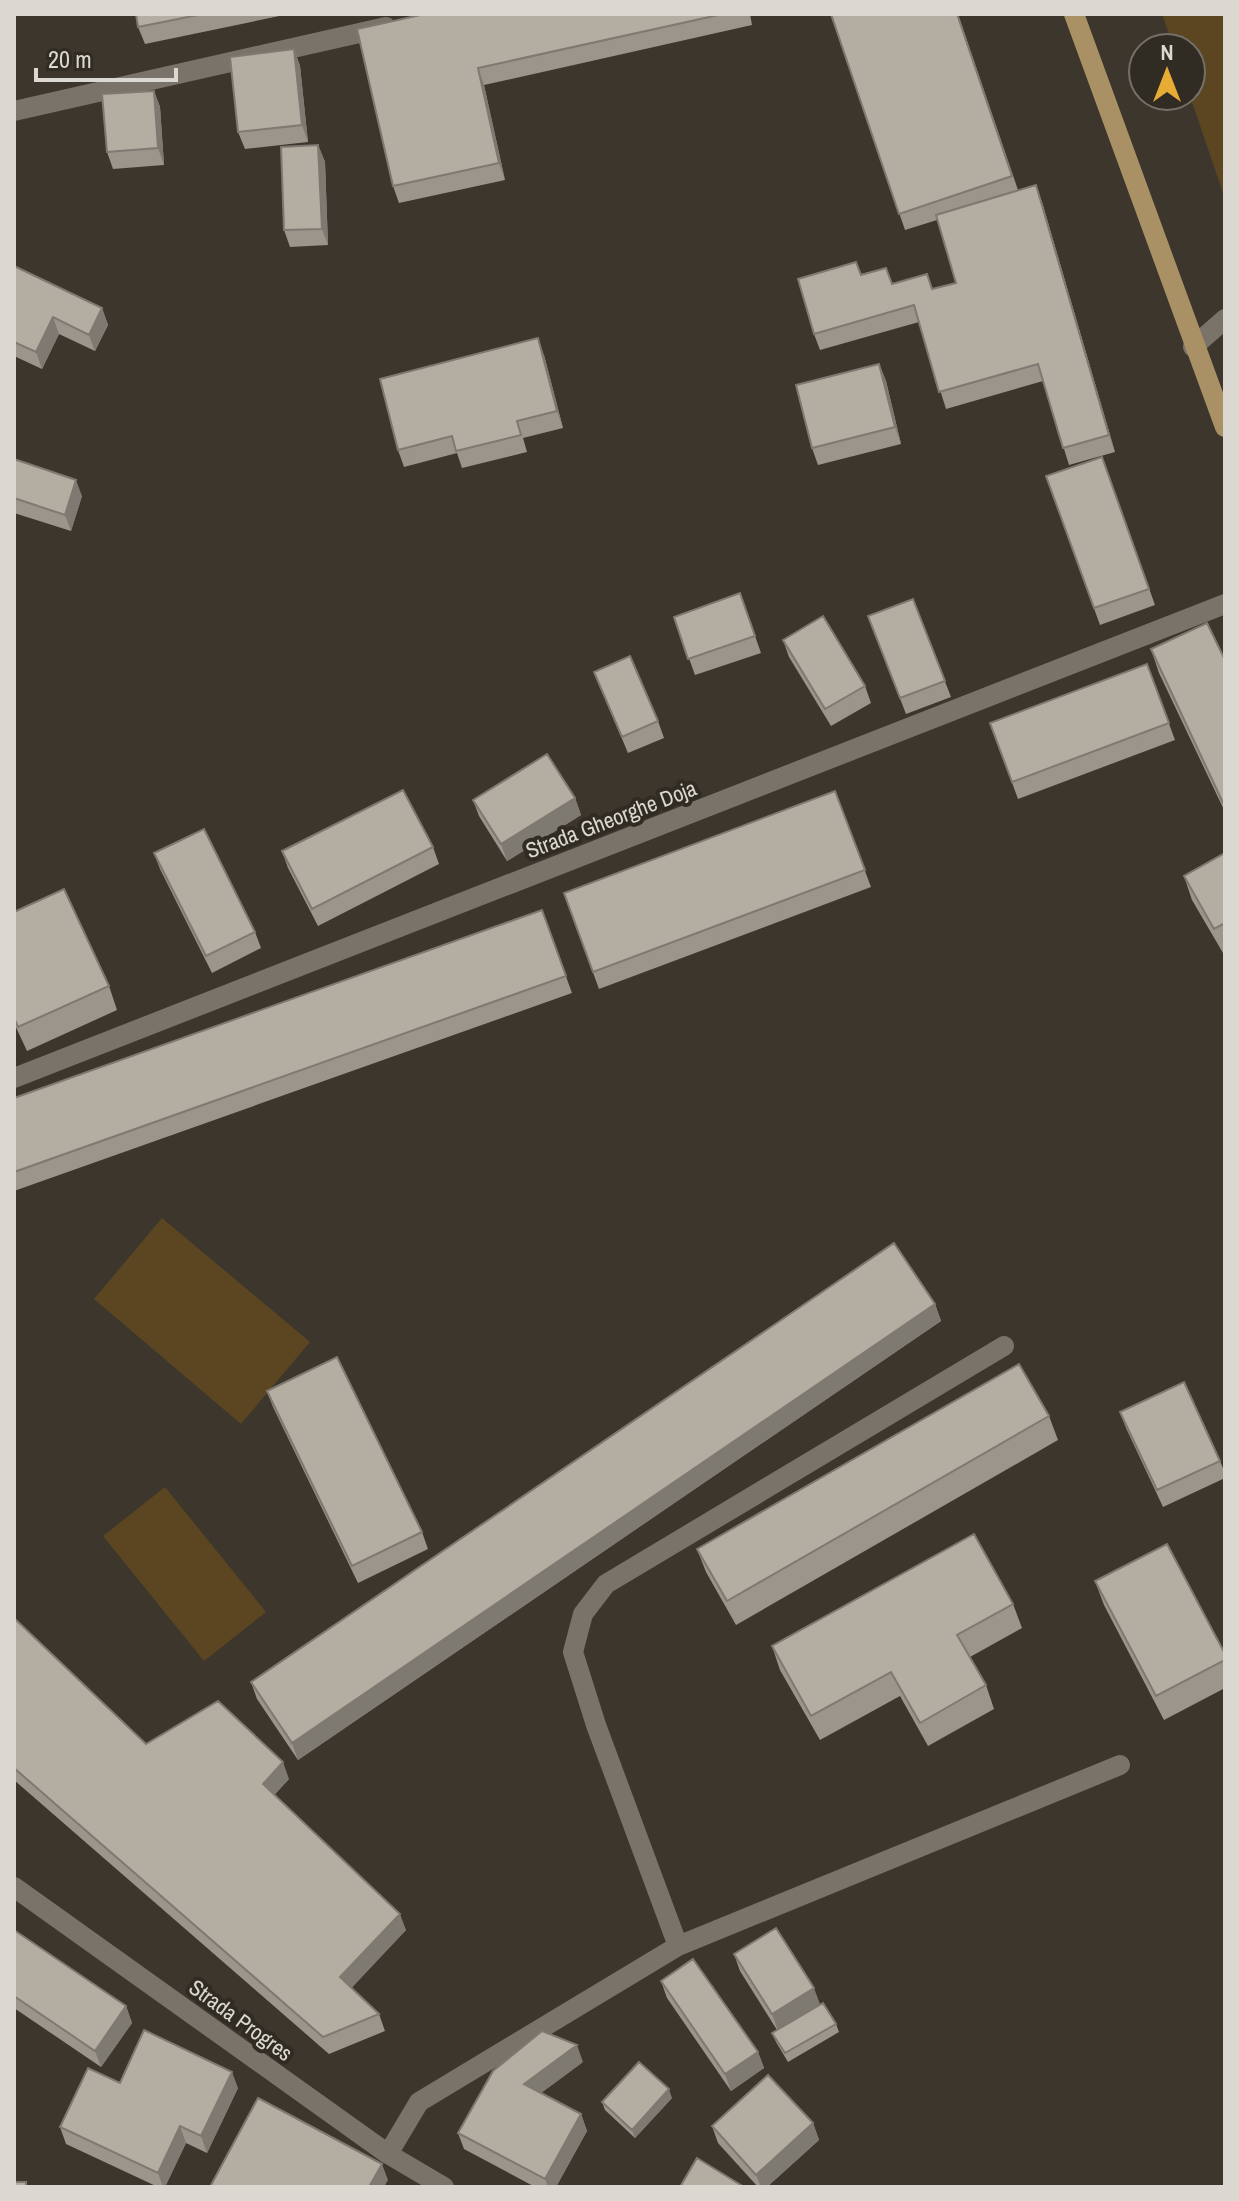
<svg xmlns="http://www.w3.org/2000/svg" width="1239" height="2201" viewBox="0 0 1239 2201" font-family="'Archivo Narrow',sans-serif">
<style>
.park{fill:#5b4621}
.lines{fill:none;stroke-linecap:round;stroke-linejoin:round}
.street{stroke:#7a7369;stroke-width:20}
.primary{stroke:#a99065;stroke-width:20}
.wall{fill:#9b958b}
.shaded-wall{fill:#7e7971}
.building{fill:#b4ada2;stroke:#7e7971;stroke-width:2}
.labels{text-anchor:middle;stroke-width:8;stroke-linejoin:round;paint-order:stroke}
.street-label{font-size:22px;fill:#dbd7d1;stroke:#312c23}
</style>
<rect width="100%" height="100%" fill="#3c362d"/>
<path class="park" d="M1162 14H1225V199L1190 96 1191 48H1174Z
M162 1218 310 1342 241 1424 94 1299Z
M165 1487 266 1612 204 1661 103 1536Z"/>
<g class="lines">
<path class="street" d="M14 111 386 27
M1193 347 1225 319
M14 1078 1225 604
M14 1887 388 2154 444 2187
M678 1946 596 1725 573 1652 583 1614 606 1584 1004 1346
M388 2154 419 2102 678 1946 1120 1765"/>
<path class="primary" d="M1074 14 1225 427"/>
</g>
<path class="wall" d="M136 14H289L145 44 138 27Z
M425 14H750L752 25 484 85 505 180 399 203 393 186Z
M831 14H958L1018 190 1042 202 1115 452 1069 465 1043 381 946 409 919 322 820 350 814 334 861 274 886 268 892 284 927 274 932 289 956 283 937 220 905 230Z
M294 49 300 66 308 142 245 149 238 132Z
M154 91 160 107 164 165 113 169 107 152Z
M318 145 325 162 328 245 290 247 284 230Z
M14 266 102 308 108 325 95 351 59 334 42 369 14 356Z
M544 355 563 428 523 438 527 452 462 468 457 453 404 467 398 450Z
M879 364 886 381 901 444 818 465 812 448Z
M1102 457 1155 605 1100 625 1046 476Z
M14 459 82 496 71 531 14 513Z
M740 593 761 653 695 675 674 617Z
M913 599 951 697 906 714 868 616Z
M783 640 865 686 871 703 831 726 789 657Z
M1151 649 1225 660V812L1159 673Z
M1147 664 1175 740 1018 799 990 723Z
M594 672 658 721 664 738 628 753Z
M835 791 871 887 599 989 564 893Z
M575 798 581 815 507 861 479 816 473 800Z
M433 847 439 864 318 926 288 868 282 851Z
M154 853 255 932 261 948 212 973 160 869Z
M1225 853V952L1223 953 1192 900 1184 876Z
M542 910 572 993 14 1191V1098Z
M14 912 109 986 117 1010 27 1051 14 1023Z
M935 1304 941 1321 298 1760 257 1699 251 1682Z
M267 1391 422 1532 428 1549 358 1583 273 1407Z
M1120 1412 1220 1461 1225 1473V1478L1163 1507 1126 1428Z
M1049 1416 1058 1440 736 1625 706 1572 697 1549Z
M1095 1581 1225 1654V1688L1164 1720 1104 1605Z
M1013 1604 1022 1628 970 1657 986 1685 994 1709 928 1746 900 1696 820 1740 780 1670 772 1646Z
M14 1618 146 1744 289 1779 274 1795 406 1930 351 1988 379 2014 385 2031 329 2054 14 1780Z
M14 1930 126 2006 132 2023 101 2067 14 2008Z
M734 1954 820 2004 795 2020 836 2024 839 2032 788 2062 776 2042 772 2033 777 2030 740 1971Z
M661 1981 758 2052 764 2068 731 2091 667 1998Z
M583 2062 541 2093 581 2114 587 2131 556 2187H535L464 2149 458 2133Z
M120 2083 238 2088 207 2153 186 2143 165 2187H158L66 2144 60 2127Z
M672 2098 635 2138 605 2110 602 2102Z
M813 2123 819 2140 767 2187H758L718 2143 712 2126Z"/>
<path class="shaded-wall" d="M294 49 300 66 308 142 302 125Z
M478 68 484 85 505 180 499 163Z
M154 91 160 107 164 165 158 148Z
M318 145 325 162 328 245 322 229Z
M1036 185 1042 202 1115 452 1109 435Z
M102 308 108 325 95 351 89 335Z
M53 317 59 334 42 369 36 352Z
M538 338 544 355 563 428 557 411Z
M879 364 886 381 901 444 895 427Z
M76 480 82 496 71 531 65 515Z
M575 798 581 815 507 861 501 844Z
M935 1304 941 1321 298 1760 292 1743Z
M283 1762 289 1779 269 1801 263 1784Z
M400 1914 406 1930 346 1994 340 1977Z
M814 1988 820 2004 778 2031 772 2014Z
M126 2006 132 2023 101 2067 95 2051Z
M577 2045 583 2062 530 2101 524 2084Z
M758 2052 764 2068 731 2091 725 2074Z
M232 2072 238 2088 207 2153 201 2136Z
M669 2089 672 2098 635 2138 632 2130Z
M581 2114 587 2131 556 2187H548L545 2179Z
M813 2123 819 2140 767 2187H761L756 2175Z
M180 2126 186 2143 165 2187H163L158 2173Z
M382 2164 388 2180 384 2187H369Z"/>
<path class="building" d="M136 14H203L138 27Z
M425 14H723L478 68 499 163 393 186 357 29Z
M831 14H957L1012 176 899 214Z
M294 49 302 125 238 132 230 57Z
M154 91 158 148 107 152 102 94Z
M318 145 322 229 284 230 281 147Z
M1036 185 1109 435 1063 448 1038 364 939 392 914 305 814 334 798 279 856 262 861 275 886 268 892 284 927 274 932 289 956 283 936 215Z
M14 266 102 308 89 335 53 317 36 352 14 342Z
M538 338 557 411 517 421 521 435 456 451 452 436 398 450 380 379Z
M879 364 895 427 812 448 796 385Z
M1102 457 1149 589 1094 608 1046 476Z
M14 459 76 480 65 515 14 498Z
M740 593 755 636 688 659 674 617Z
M913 599 945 681 900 698 868 616Z
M823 616 865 686 825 709 783 640Z
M1207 623 1225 660V807L1151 649Z
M630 656 658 721 622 737 594 672Z
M1147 664 1169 723 1012 782 990 723Z
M547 754 575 798 501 844 473 800Z
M403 790 433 847 312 909 282 851Z
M835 791 865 870 593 972 564 893Z
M204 829 255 932 206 956 154 853Z
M1225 853V923L1214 929 1184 876Z
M64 889 109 986 18 1027 14 1018V912Z
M542 910 566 976 14 1172V1098Z
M894 1243 935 1304 292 1743 251 1682Z
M337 1357 422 1532 352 1566 267 1391Z
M1019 1364 1049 1416 727 1601 697 1549Z
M1184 1382 1220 1461 1157 1490 1120 1412Z
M974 1534 1013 1604 957 1635 986 1685 920 1723 891 1672 811 1716 772 1646Z
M1167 1544 1225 1654V1660L1156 1696 1095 1581Z
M14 1618 146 1744 218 1701 283 1762 263 1784 400 1914 340 1977 379 2014 323 2037 14 1768Z
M776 1928 814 1988 772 2014 734 1954Z
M14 1930 126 2006 95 2051 14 1996Z
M693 1959 758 2052 725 2074 661 1981Z
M823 2003 836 2024 785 2053 772 2033Z
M144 2030 232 2072 201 2136 180 2126 158 2173 60 2127 88 2068 120 2083Z
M542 2031 577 2045 524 2084 581 2114 545 2179 458 2133 493 2071Z
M639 2062 669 2089 632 2130 602 2102Z
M768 2075 813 2123 756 2175 712 2126Z
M258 2098 382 2164 369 2187H210Z
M697 2158 744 2187H680Z
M14 2182H26V2187H14Z"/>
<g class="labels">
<g class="street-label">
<text transform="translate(611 819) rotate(-21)" y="8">Strada Gheorghe Doja</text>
<text transform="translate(241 2020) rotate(36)" y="8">Strada Progres</text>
</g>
</g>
<rect width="1239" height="2201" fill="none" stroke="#dbd7d1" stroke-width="32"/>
<g transform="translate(1167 72)"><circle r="38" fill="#312c23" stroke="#757069" stroke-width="2"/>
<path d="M0-6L14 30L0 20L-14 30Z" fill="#e7ac36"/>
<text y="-12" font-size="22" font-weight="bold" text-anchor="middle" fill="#dbd7d1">N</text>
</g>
<path d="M36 68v12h140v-12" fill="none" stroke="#dbd7d1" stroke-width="4"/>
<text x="48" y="68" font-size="24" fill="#dbd7d1" stroke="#312c23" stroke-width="6" paint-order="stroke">20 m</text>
</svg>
